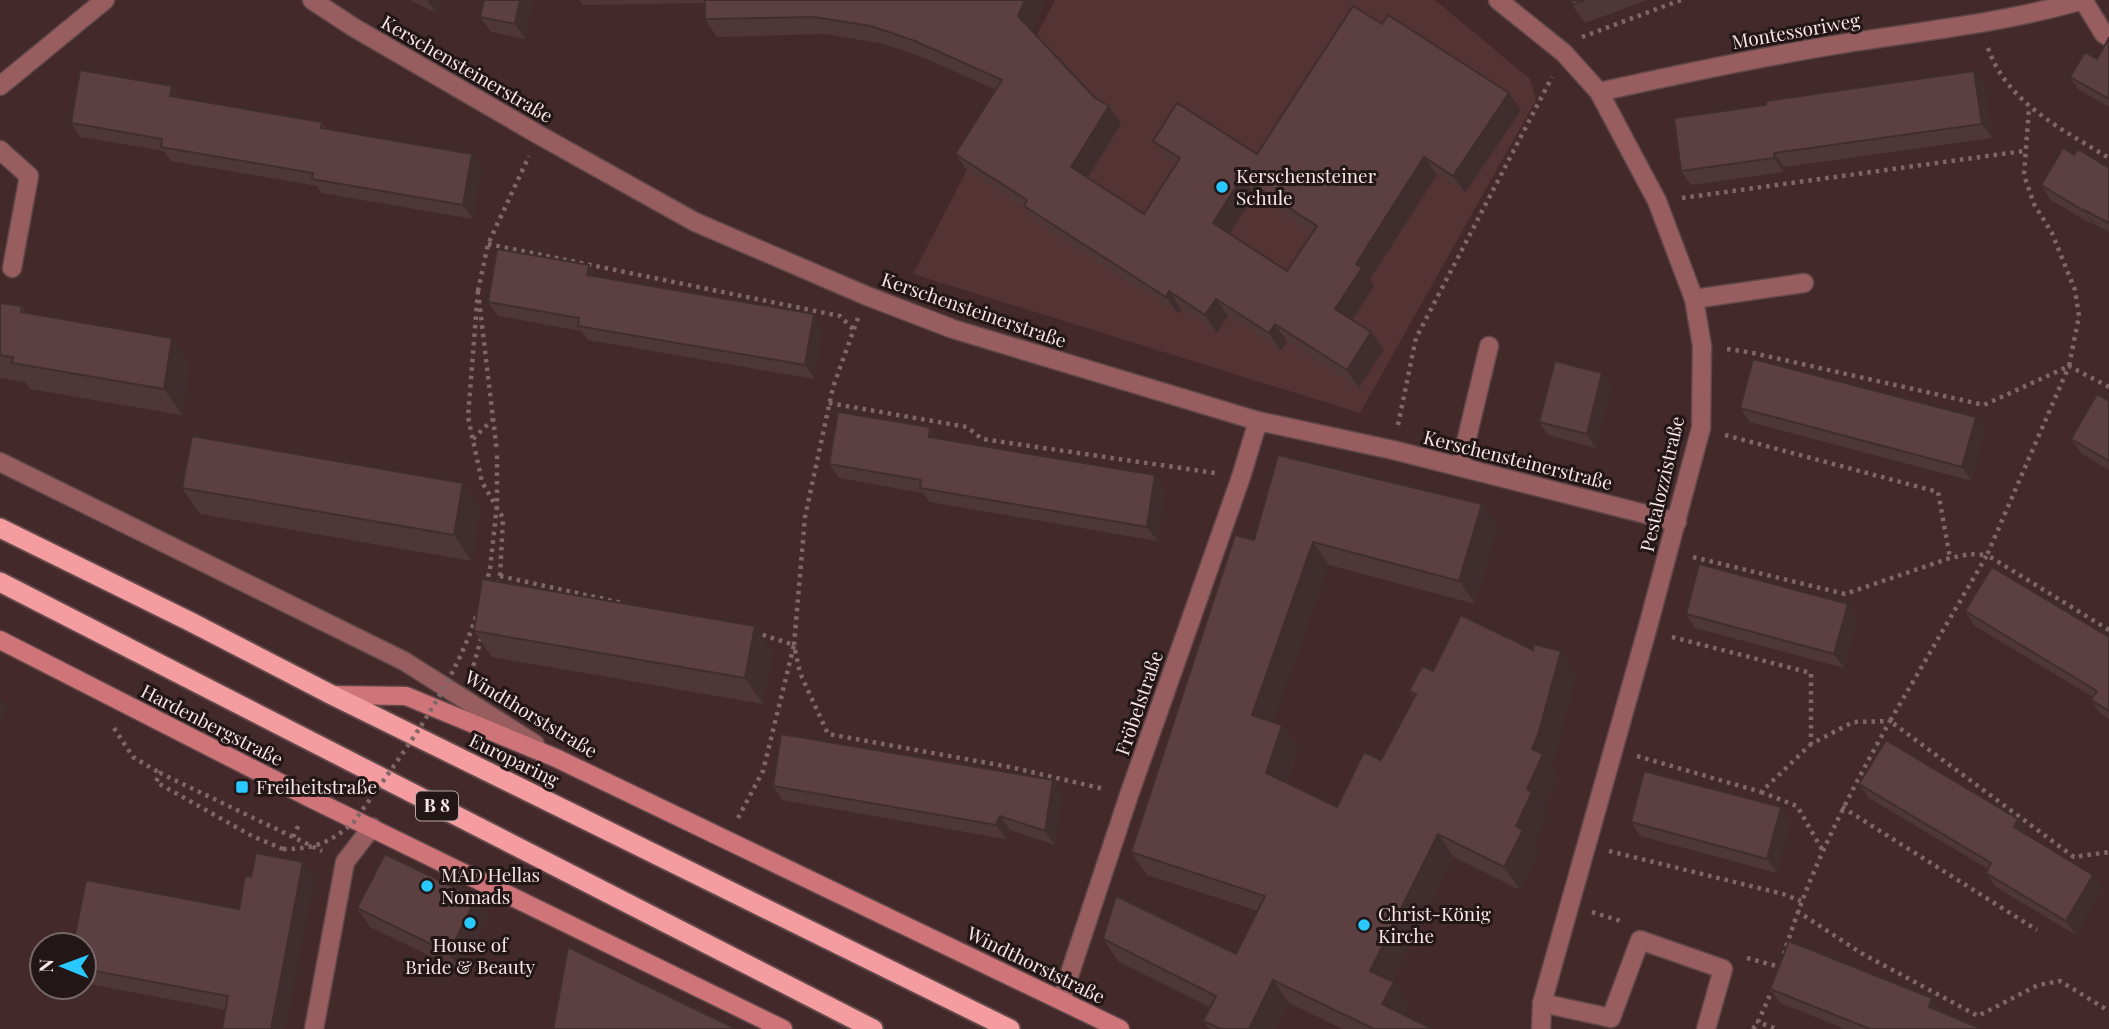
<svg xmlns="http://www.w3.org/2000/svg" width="2109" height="1029" viewBox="0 0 2109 1029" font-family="'Playfair Display',serif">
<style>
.built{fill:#543334}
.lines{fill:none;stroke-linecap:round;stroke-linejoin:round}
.service-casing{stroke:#604748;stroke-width:21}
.minor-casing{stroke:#604748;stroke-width:21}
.secondary-casing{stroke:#604748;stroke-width:21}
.trunk-casing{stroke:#604748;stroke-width:23}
.path{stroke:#7f6768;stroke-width:4.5;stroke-dasharray:3.5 5;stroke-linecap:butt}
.service{stroke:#975d5f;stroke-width:18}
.minor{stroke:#975d5f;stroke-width:18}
.secondary{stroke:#cf7478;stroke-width:18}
.trunk{stroke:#f49ca0;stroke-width:19}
.path-bridge{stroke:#7f6768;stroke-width:4.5;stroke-dasharray:3.5 5;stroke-linecap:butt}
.wall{fill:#4f3738;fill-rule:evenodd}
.shaded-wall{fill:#402d2e}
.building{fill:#5c4041;stroke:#402d2e;stroke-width:2;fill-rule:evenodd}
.poi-dot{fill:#29c8ff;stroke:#221616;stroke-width:2.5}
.labels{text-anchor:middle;stroke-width:6;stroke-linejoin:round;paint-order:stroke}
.shield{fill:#221616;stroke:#b7a7a7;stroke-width:2}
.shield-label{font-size:18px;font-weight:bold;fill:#f7e5e5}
.street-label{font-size:19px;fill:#f7e5e5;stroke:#221616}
.poi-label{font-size:19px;fill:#f7e5e5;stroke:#221616;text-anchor:start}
</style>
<rect width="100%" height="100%" fill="#43292a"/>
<path class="built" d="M1055 0H1435L1530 79 1536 100 1360 413 913 274Z"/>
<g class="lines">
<defs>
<path id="service" d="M2083 0 2104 34 2109 37
M0 150 29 176 12 268
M1694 299 1804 283
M1460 467 1489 346
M1542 1003 1611 1018 1640 940 1723 969 1706 1029"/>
<path id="minor" d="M312 0 353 27 539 135 695 222 867 296 953 329 1258 421 1393 450 1677 522
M1498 0 1564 53 1599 92 1657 201 1694 299 1702 346 1701 428 1647 630 1542 1003 1541 1029
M0 86 105 0
M1599 92C1680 74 1760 57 1841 44 1922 31 2004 23 2083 0
M0 462 404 661 535 744
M1061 1000 1129 795 1241 477 1258 421
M314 1029 345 862 372 827"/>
<path id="secondary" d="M0 640 310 798 783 1029
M332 695 406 696 556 758 1120 1029"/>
<path id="trunk" d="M0 528 189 621 332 695 1010 1029
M0 582 873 1029"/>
</defs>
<use href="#service" class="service-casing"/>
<use href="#minor" class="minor-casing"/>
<use href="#secondary" class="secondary-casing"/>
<use href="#trunk" class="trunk-casing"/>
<path class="path" d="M1582 37 1681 0
M1988 48C2007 103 2062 129 2109 158
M1682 198 2024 151
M488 244 840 316 853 329
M478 291 468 417 482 482 503 518 500 576 497 587
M478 291 488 244 529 156
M479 300 497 452
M858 318 833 387 805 517 794 645 800 673 828 734 1010 767 1104 789
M1727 349 1753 353 1984 405 2069 366 2079 316 2075 290 2052 233 2034 204 2024 175 2029 107
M2109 387 2069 366 1987 555 2109 630
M829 403 967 427 982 439 1215 473
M1398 425 1416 338 1552 77
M1725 435 1938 492 1950 558
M473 439 493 419
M1693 557 1845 594 1950 558 1970 554 1987 555 1890 721 2074 857 2109 852
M500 576 622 603
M486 585 490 569
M1672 637 1811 673V744L1853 722 1890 721C1848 796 1809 871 1784 954
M471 674 481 639
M114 728 133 757 160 773
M1637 756 1761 792 1811 744
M1761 792 1797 806 1823 851
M1842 807 2037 930
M738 818 763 771 794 645 757 633
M293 837 300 822
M283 849 252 836 156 782 160 773 322 851
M1609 851 1783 894 1801 901
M1797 911 1861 953 1978 1016 2038 985 2060 981 2109 1011
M1592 912 1624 922
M1747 958 1780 967V965
M1773 988 1758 1022 1777 1029
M1753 1029 1758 1022"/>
<use href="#service" class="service"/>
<use href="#minor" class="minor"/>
<use href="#secondary" class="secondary"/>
<use href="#trunk" class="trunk"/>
<path class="path-bridge" d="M490 569 497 504V452
M283 849C315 849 329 843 353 823 400 757 453 689 478 611"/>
</g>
<path class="wall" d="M410 0H442L436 13Z
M534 0 525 39 491 32 480 17Z
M579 0H1046L1032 31 1095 98 1109 106 1121 124 1088 178 1144 214 1176 165 1165 159 1153 141 1257 154 1382 24 1509 93 1521 110 1465 193 1437 175 1370 279 1374 286 1352 320 1384 350 1359 388 1287 341 1281 351 1228 316 1217 333 1181 309 1178 314 1036 223 1026 209 968 171 955 154 996 90 927 59 884 44 826 34 717 37 705 19V3L583 5ZM1255 195 1312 233 1287 271 1230 234Z
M1571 0H1648L1585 23 1572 5Z
M2109 38V107L2079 90 2070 77 2097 59Z
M1974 71 1984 85 1992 138 1784 167V172L1691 185 1681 171 1766 105Z
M172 86 180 98 322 122 326 129 472 154 482 169 473 219 321 193 317 186 171 161 164 151 80 137 71 123Z
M2074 155 2109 168V232L2094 224 2093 225 2051 200 2041 185Z
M597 277 814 314 823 328 815 379 588 340 581 331 498 316 488 302Z
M0 303 22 306 26 313 172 338 190 364 182 415 30 389 25 382 0 378Z
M1612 387 1596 448 1548 435 1539 422Z
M2109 401V470L2081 453 2071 439Z
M1740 408 1985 431 1972 481 1750 422Z
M930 427 938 439 1155 475 1165 489 1157 541 930 502 923 493 839 478 829 464Z
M463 483 481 509 472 561 200 514 182 488Z
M1498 527 1475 604 1329 565 1274 722 1282 725 1298 747 1287 783 1337 807 1381 760 1414 697 1409 691 1433 671 1577 674 1555 758 1551 765 1559 777 1544 809 1548 814 1534 846 1539 853 1520 890 1454 857 1392 982 1410 1005 1404 1015 1432 1029H1343L1289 1003 1276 1029H1209L1203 1021 1210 1007 1119 962 1103 939 1236 954 1258 911 1147 875 1131 852 1254 540Z
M1848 604 1858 618 1844 668 1695 628 1686 614Z
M1965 611 2109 637V719L2101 714 2091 700 2093 697 1975 626Z
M755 626 773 652 763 704 492 657 474 631Z
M1053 780 1063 795 1055 845 1010 830 1006 839 782 800 773 786Z
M1859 784 2028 833 2027 835 2103 889 2076 935 1996 887 1986 873 1988 869 1869 798Z
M1631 822H1791L1777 873 1640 836Z
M303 862 315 879 226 1010 84 983V945L239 909 251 877Z
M476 898 489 916 461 971 370 927 357 908Z
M1770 989 1942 1013 1982 1029H1845L1780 1003Z"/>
<path class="shaded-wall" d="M427 0H442L436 13Z
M520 0H534L525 39 515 24Z
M1025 0H1046L1031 33 1018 16Z
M1974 71 1984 85 1992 138 1982 124Z
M172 86 181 100 170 96Z
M1509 93 1521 110 1465 193 1453 176Z
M1109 106 1121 124 1083 185 1071 167Z
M1774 153 1784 167V172L1774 158Z
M472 154 482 169 473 219 463 205Z
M1424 157 1437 175 1370 279 1374 286 1348 327 1335 309 1356 264Z
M1242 177 1255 195 1225 240 1213 223Z
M2084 210 2094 224 2093 225 2084 211Z
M589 265 599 279 587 275Z
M1169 291 1181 309 1178 314 1166 297Z
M1216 299 1228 316 1217 333 1205 315Z
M814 314 823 328 815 379 805 365Z
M1275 324 1287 341 1281 351 1269 333Z
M1371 332 1384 350 1359 388 1347 370Z
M172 338 190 364 182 415 164 389Z
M1602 373 1612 387 1596 448 1587 434Z
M1976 417 1985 431 1972 481 1962 467Z
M930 427 940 441 929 437Z
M1155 475 1165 489 1157 541 1147 527Z
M463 483 481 509 472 561 454 535Z
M1482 504 1498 527 1475 604 1459 581Z
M1313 542 1329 565 1269 738 1252 715Z
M1848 604 1858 618 1844 668 1834 654Z
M755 626 773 652 763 704 745 678Z
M1561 651 1577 674 1555 758 1551 765 1559 777 1544 809 1548 814 1534 846 1539 853 1520 890 1504 867 1527 789 1532 749Z
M0 697 8 708 0 724Z
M1282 725 1298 747 1282 796 1266 773Z
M1053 780 1063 795 1055 845 1045 831Z
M1781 807 1791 822 1777 873 1767 859Z
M1000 816 1010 830 1006 839 996 825Z
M2018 819 2028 833 2023 842 2014 827Z
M1438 834 1454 857 1386 994 1370 971Z
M303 862 315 879 286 1029H271Z
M2093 875 2103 889 2076 935 2066 921Z
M476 898 489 916 461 971 449 953Z
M1273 980 1289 1003 1276 1029H1249Z
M1394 982 1410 1005 1398 1027 1382 1004Z
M1932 998 1942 1013 1929 1007Z"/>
<path class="building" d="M484 0H520L515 24 480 17Z
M705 0H1025L1018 16 1095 98 1109 106 1071 167 1144 214 1180 158 1153 141 1177 103 1257 154 1353 6 1382 24 1388 15 1509 93 1453 176 1424 157 1356 264 1362 268 1335 309 1371 332 1347 370 1275 324 1269 333 1216 299 1205 315 1169 291 1166 297 1024 206 1027 200 955 154 1002 80 915 41 871 26 814 17 705 19ZM1242 177 1317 226 1287 271 1213 223Z
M1571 0H1585L1572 5Z
M2109 38V99L2070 77 2085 52 2097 59Z
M80 70 172 86 170 96 322 122 321 128 472 154 463 205 312 179 313 173 161 147 162 139 71 123Z
M1974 71 1982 124 1774 153V158L1681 171 1674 118 1766 105V101Z
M2063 148 2074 155 2078 149 2109 168V223L2084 210V211L2041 185Z
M497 249 589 265 587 275 814 314 805 365 578 326 579 318 488 302Z
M0 303 22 306 21 312 172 338 164 389 12 363 13 357 0 355Z
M1753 359 1976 417 1962 467 1740 408Z
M1555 361 1602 373 1587 434 1539 422Z
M2097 394 2109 401V461L2071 439Z
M838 412 930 427 929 437 1155 475 1147 527 920 488 921 480 829 464Z
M192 436 463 483 454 535 182 488Z
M1278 455 1482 504 1459 581 1313 542 1252 715 1282 725 1266 773 1337 807 1364 752 1381 760 1416 694 1409 691 1422 666 1433 671 1461 615 1533 650 1534 644 1561 651 1538 735 1532 749 1543 754 1527 789 1532 792 1516 826 1523 830 1504 867 1438 834 1370 971 1394 982 1382 1004 1432 1029H1374L1273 980 1249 1029H1221L1203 1021 1216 996 1103 939 1116 896 1236 954 1265 896 1131 852 1235 535 1254 540Z
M1699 564 1848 604 1834 654 1686 614Z
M1992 567 2109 637V711L2091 700 2097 691 1965 611Z
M482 579 755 626 745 678 474 631Z
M781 734 1053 780 1045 831 1000 816 996 825 773 786Z
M1886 740 2018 819 2014 827 2093 875 2066 921 1986 873 1991 863 1859 784Z
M1644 771 1781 807 1767 859 1631 822Z
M256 853 303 862 271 1029H222L228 996 84 969V945H73L86 880 239 909 245 876 251 877Z
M385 854 476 898 449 953 357 908Z
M1789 941 1932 998 1929 1007 1982 1029H1870L1770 989Z
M568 947 736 1029H553Z"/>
<g class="poi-dot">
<circle cx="1222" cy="187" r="7"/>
<rect x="235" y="780" width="14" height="14" rx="3.5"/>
<circle cx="427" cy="886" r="7"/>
<circle cx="470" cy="923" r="7"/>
<circle cx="1364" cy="925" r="7"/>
</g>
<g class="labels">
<rect class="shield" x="416" y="791.5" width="42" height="29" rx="5"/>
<g class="shield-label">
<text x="437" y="812">B 8</text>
</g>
<g class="street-label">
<text transform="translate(1796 31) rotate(-10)" y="7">Montessoriweg</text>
<text transform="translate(467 69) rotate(30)" y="7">Kerschensteinerstraße</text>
<text transform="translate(974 310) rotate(19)" y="7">Kerschensteinerstraße</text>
<text transform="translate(1518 460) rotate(14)" y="7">Kerschensteinerstraße</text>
<text transform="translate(1662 484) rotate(-77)" y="7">Pestalozzistraße</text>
<text transform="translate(1139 703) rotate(-71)" y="7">Fröbelstraße</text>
<text transform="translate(531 714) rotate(31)" y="7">Windthorststraße</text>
<text transform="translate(212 725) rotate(27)" y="7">Hardenbergstraße</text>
<text transform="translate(514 760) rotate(26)" y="7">Europaring</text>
<text transform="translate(1036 965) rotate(26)" y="7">Windthorststraße</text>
</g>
<g class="poi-label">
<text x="1236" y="183">Kerschensteiner<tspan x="1236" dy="22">Schule</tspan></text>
<text x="256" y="794">Freiheitstraße</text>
<text x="441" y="882">MAD Hellas<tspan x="441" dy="22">Nomads</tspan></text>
<text x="1378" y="921">Christ-König<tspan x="1378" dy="22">Kirche</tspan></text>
<text x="470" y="952" text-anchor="middle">House of<tspan x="470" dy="22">Bride &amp; Beauty</tspan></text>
</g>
</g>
<g transform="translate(63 966) rotate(271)"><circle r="33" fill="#221616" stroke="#776969" stroke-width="2"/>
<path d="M0-5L12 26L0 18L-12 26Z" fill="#29c8ff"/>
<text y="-10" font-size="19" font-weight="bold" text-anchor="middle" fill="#f7e5e5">N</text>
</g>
</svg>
